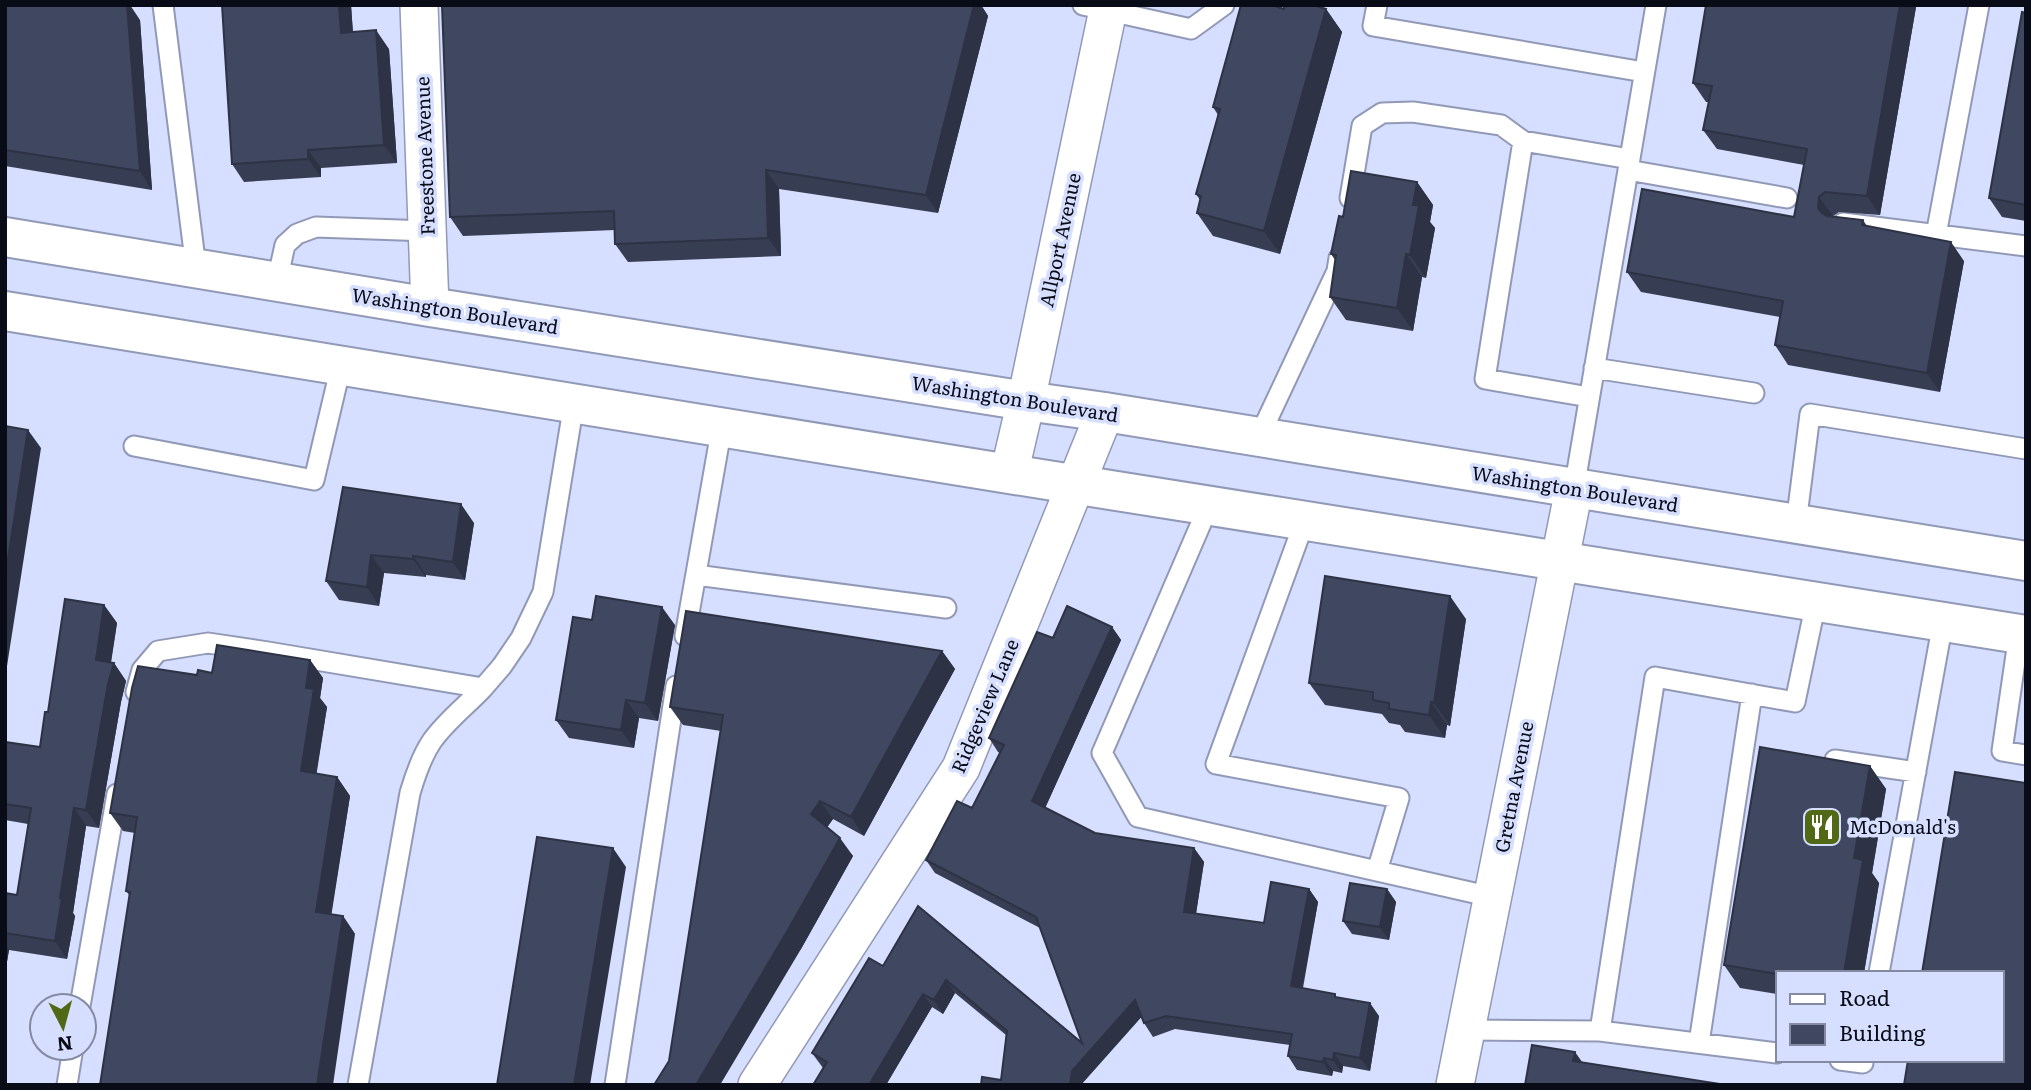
<svg xmlns="http://www.w3.org/2000/svg" width="2031" height="1090" viewBox="0 0 2031 1090" font-family="Literata,serif">
<style>
.lines{fill:none;stroke-linecap:round;stroke-linejoin:round}
.service-casing{stroke:#9199b6;stroke-width:23}
.minor-casing{stroke:#9199b6;stroke-width:40}
.primary-casing{stroke:#9199b6;stroke-width:42}
.service{stroke:#fff;stroke-width:19}
.minor{stroke:#fff;stroke-width:37}
.primary{stroke:#fff;stroke-width:38}
.wall{fill:#373d53}
.shaded-wall{fill:#2d3244}
.building{fill:#404761;stroke:#2d3244;stroke-width:2}
.labels{text-anchor:middle;stroke-width:7;stroke-linejoin:round;paint-order:stroke}
.street-label{font-size:19px;fill:#090b16;stroke:#d6dfff}
.poi-label{font-size:19px;fill:#090b16;stroke:#d6dfff;text-anchor:start}
</style>
<rect width="100%" height="100%" fill="#d6dfff"/>
<g class="lines">
<defs>
<path id="service" d="M163 5 196 268
M1083 5 1191 29 1224 5
M1377 5 1373 26 1644 72
M1628 170 1787 198
M1350 198 1362 126 1382 113 1413 112 1501 125 1523 141
M1843 223 2026 246
M1936 235 1979 5
M277 281 285 245 297 234 316 227 428 231
M1594 368 1754 393
M1589 397 1485 379 1523 141 1630 159
M1259 437 1337 271 1339 258
M134 446 314 480 341 366
M1574 489 1656 5
M1209 505 1102 753 1138 817 1492 897
M1305 520 1216 764 1399 798 1377 871
M1796 524 1810 414 2026 449
M696 575 946 608
M2019 634 2002 751 2026 755
M685 636 722 426
M483 688 502 666 521 638 543 592 574 403
M136 692 142 670 158 651 208 643 268 652 483 688C466 706 446 721 432 741 421 757 415 776 410 793L358 1085
M1835 760 1916 772
M1879 973 1943 622
M80 1006 117 794
M1466 1030 1600 1031 1777 1053
M1600 1031 1655 677 1795 702 1816 602
M1699 1043 1752 694
M1840 1060 1863 1063V1060
M67 1085 73 1048
M615 1085 676 686"/>
<path id="minor" d="M419 5 430 307
M1009 474 1026 401 1109 5
M757 1085 961 768 1105 412
M1455 1085 1574 489"/>
<path id="primary" d="M5 237 430 307 1026 401 1105 412 2026 561
M5 311 1009 474 2026 635"/>
</defs>
<use href="#service" class="service-casing"/>
<use href="#minor" class="minor-casing"/>
<use href="#primary" class="primary-casing"/>
<use href="#service" class="service"/>
<use href="#minor" class="minor"/>
<use href="#primary" class="primary"/>
</g>
<path class="wall" d="M5 5 140 20 152 190 5 166Z
M222 5H351L353 32 389 49 397 163 321 168V177L244 182 232 164Z
M442 5H981L988 16 938 213 779 189 781 256 628 262 615 244V230L463 236 450 217Z
M1706 5H1916V7L1880 215 1839 212 1833 216 1863 220 1867 226 1964 261 1940 392 1788 365 1775 345 1780 317 1641 292 1627 272 1794 217 1804 165 1717 149 1703 130 1709 102H1706L1693 83Z
M1284 9H1326L1342 32 1280 254 1213 236 1197 213 1200 200 1196 194 1218 115 1213 107Z
M2026 13V221L2002 217 1989 198Z
M1417 182 1433 205 1430 222 1435 228 1426 278 1422 277 1413 331 1346 320 1330 297 1335 260 1331 254 1343 217Z
M343 487 474 523 465 580 426 575V577L384 573 379 606 339 600 326 581Z
M104 605 117 623 111 663H114L126 681 121 702 99 828 86 826 73 913 75 916 67 959 9 950 5 973V893L17 895 28 824 5 820V742L40 747 48 712Z
M1466 619 1450 726 1447 725 1445 738 1405 732 1400 725 1389 723 1382 714 1325 705 1309 683Z
M592 620 675 625 658 721 639 718 634 748 569 738 556 720Z
M1112 627 1121 640 1045 808 1095 833 1194 848 1204 862 1196 914 1264 923 1309 889 1318 902 1303 988 1338 998 1379 1016 1370 1071 1343 1066 1342 1073 1333 1071 1332 1076 1297 1070 1288 1056 1290 1045 1175 1029 1153 1037 1144 1023 1141 1017 1081 1084 1001 1080 1006 1035 955 993 943 1014 932 1007 886 1085H813L823 1068 812 1053 883 966 918 906 1082 1043 1040 928 935 873 926 860 972 808 1000 753 998 752 989 738 1053 638Z
M942 651 955 669 864 836 833 819 827 827 853 856 801 949 669 1061 721 731 683 725 670 707Z
M310 660 323 678 320 698 327 707 316 774 337 777 350 796 331 914 343 916 355 934 130 896 126 891 135 833 123 831 110 813 197 675Z
M1870 766 1886 789 1872 873 1879 883 1864 973H1777V994L1740 988 1724 965Z
M1387 889 1396 902 1389 940 1352 934 1343 921Z"/>
<path class="shaded-wall" d="M127 5H130L140 20 152 190 140 171Z
M339 5H351L354 51 341 33Z
M974 5H981L988 16 938 213 926 195Z
M1900 5H1916V7L1880 215 1867 196Z
M1326 9 1342 32 1280 254 1264 231Z
M376 30 389 49 397 163 384 145Z
M308 150 321 168V177L308 159Z
M766 170 779 189 781 256 768 238Z
M1417 182 1433 205 1430 222 1435 228 1426 278 1410 255 1413 205Z
M1819 197 1833 216 1832 227 1818 208Z
M1951 242 1964 261 1940 392 1927 373Z
M1406 254 1422 277 1413 331 1397 308Z
M28 430 41 448 7 666 5 663V578Z
M461 504 474 523 465 580 453 562Z
M371 555 384 573 379 606 367 587Z
M413 556 426 575V577L413 559Z
M1450 596 1466 619 1450 726 1434 703Z
M104 605 117 623 108 679 96 660Z
M662 607 675 625 658 721 645 703Z
M1112 627 1121 640 1042 815 1032 801Z
M942 651 955 669 864 836 851 817Z
M310 660 323 678 320 698 327 707 314 790 301 771 306 688Z
M114 663 126 681 121 702 99 828 86 810 108 684Z
M626 700 639 718 634 748 621 730Z
M1431 702 1447 725 1445 738 1429 715Z
M1870 766 1886 789 1872 873 1879 883 1864 973H1844L1854 858Z
M337 777 350 796 329 930 316 912Z
M820 801 833 819 824 832 811 814Z
M74 808 86 826 73 913 75 916 67 959 55 941 60 898Z
M840 838 853 856 801 949 720 1085H696Z
M613 848 626 867 590 1085H574Z
M1194 848 1204 862 1194 926 1184 912Z
M1309 889 1318 902 1300 999 1291 986Z
M1387 889 1396 902 1389 940 1380 927Z
M343 916 355 934 333 1085H317Z
M5 944 9 950 5 973Z
M946 980 955 993 943 1014 934 1000Z
M923 994 932 1007 886 1085H869Z
M1135 1000 1145 1013 1081 1085H1070L1072 1071Z
M1370 1003 1379 1016 1370 1071 1360 1058Z
M1575 1052 1590 1073 1573 1061Z
M1334 1053 1343 1066 1342 1073 1333 1060Z
M1324 1058 1333 1071 1332 1076 1323 1062Z"/>
<path class="building" d="M5 5H127L140 171 5 150Z
M222 5H339L341 33 376 30 384 145 308 150V159L232 164Z
M442 5H974L926 195 766 170 768 238 615 244 614 211 450 217Z
M1241 5H1272L1284 9 1285 5H1313L1326 9 1264 231 1197 213 1201 196 1196 194 1220 109 1213 107Z
M1706 5H1900L1867 196 1825 192 1819 197 1818 208 1822 213 1827 216 1863 220 1862 225 1951 242 1927 373 1775 345 1783 301 1627 272 1642 189 1794 217 1807 149 1703 130 1712 86 1693 83Z
M2022 12 2026 13V205L1989 198Z
M1351 171 1417 182 1413 205H1419L1410 255 1406 254 1397 308 1330 297 1336 255 1331 254 1339 216 1343 217Z
M5 426 28 430 5 578Z
M343 487 461 504 453 562 413 556V559L371 555 367 587 326 581Z
M1325 576 1450 596 1434 703 1431 702 1429 715 1389 709V703L1373 700V692L1309 683Z
M596 596 662 607 645 703 626 700 621 730 556 720 573 617 592 620Z
M65 599 104 605 96 660 114 663 108 684 86 810 74 808 60 898H62L55 941 5 933V893L17 895 31 808 5 804V742L40 747 45 712H48Z
M1067 606 1112 627 1032 801 1095 833 1194 848 1184 912 1264 923 1271 882 1309 889 1291 986 1335 994V997L1370 1003 1360 1058 1334 1053 1333 1060 1324 1058 1323 1062 1288 1056 1292 1034 1166 1016 1144 1023 1135 1000 1072 1071 1070 1085H981L982 1077 1001 1080 1007 1031 946 980 934 1000 923 994 869 1085H813L827 1062 812 1053 869 958 883 966 918 906 1082 1043 1036 917 926 860 957 801 972 808 1004 745 989 738 1037 632 1053 638Z
M686 611 942 651 851 817 820 801 811 814 840 838 788 930 696 1085H654L669 1061 723 715 670 707Z
M217 645 310 660 306 688 314 689 301 771 337 777 316 912 343 916 317 1085H100L130 892 126 891 137 817 110 813 132 688 138 666 197 675 198 670 212 673Z
M1760 747 1870 766 1854 858 1863 860 1844 973H1777V974L1724 965Z
M1955 772 2026 783V1085H1904L1908 1060H2001V973H1922Z
M537 837 613 848 574 1085H497Z
M1350 883 1387 889 1380 927 1343 921Z
M1532 1045 1575 1052 1573 1061 1726 1085H1525Z"/>
<defs>
<symbol id="restaurant-square" viewBox="-11 -11 22 22"><rect x="-9" y="-9" width="18" height="18" rx="4" fill="#516816" stroke="#d6dfff"/><path d="M-5-6h1v4h1v-4h1v4h1v-4h1v5L-1.5 .5V6h-2V.5L-5-1ZM5-6V6H3V1.5H1.5Q1.5-4 5-6Z" fill="#fff"/></symbol>
</defs>
<g fill-rule="evenodd">
<use href="#restaurant-square" x="1800" y="805" width="44" height="44"/>
</g>
<g class="labels">
<g class="street-label">
<text transform="translate(425 156) rotate(-92)" y="7">Freestone Avenue</text>
<text transform="translate(1060 240) rotate(-78)" y="7">Allport Avenue</text>
<text transform="translate(455 311) rotate(9)" y="7">Washington Boulevard</text>
<text transform="translate(1015 399) rotate(9)" y="7">Washington Boulevard</text>
<text transform="translate(1575 489) rotate(9)" y="7">Washington Boulevard</text>
<text transform="translate(985 706) rotate(-67)" y="7">Ridgeview Lane</text>
<text transform="translate(1514 787) rotate(-79)" y="7">Gretna Avenue</text>
</g>
<g class="poi-label">
<text x="1849" y="834">McDonald's</text>
</g>
</g>
<rect width="2031" height="1090" fill="none" stroke="#090b16" stroke-width="14"/>
<rect x="1776" y="971" width="228" height="91" fill="#d6dfff" stroke="#848aa2" stroke-width="2"/>
<rect x="1790" y="994" width="35" height="10" fill="#ffffff" stroke="#848aa2" stroke-width="2"/>
<text x="1839" y="1006" font-size="21" fill="#090b16">Road</text>
<rect x="1790" y="1024" width="35" height="21" fill="#404761" stroke="#848aa2" stroke-width="2"/>
<text x="1839" y="1041" font-size="21" fill="#090b16">Building</text>
<g transform="translate(63 1027) rotate(174)"><circle r="33" fill="#d6dfff" stroke="#848aa2" stroke-width="2"/>
<path d="M0-5L12 26L0 18L-12 26Z" fill="#516816"/>
<text y="-10" font-size="19" font-weight="bold" text-anchor="middle" fill="#090b16">N</text>
</g>
</svg>
